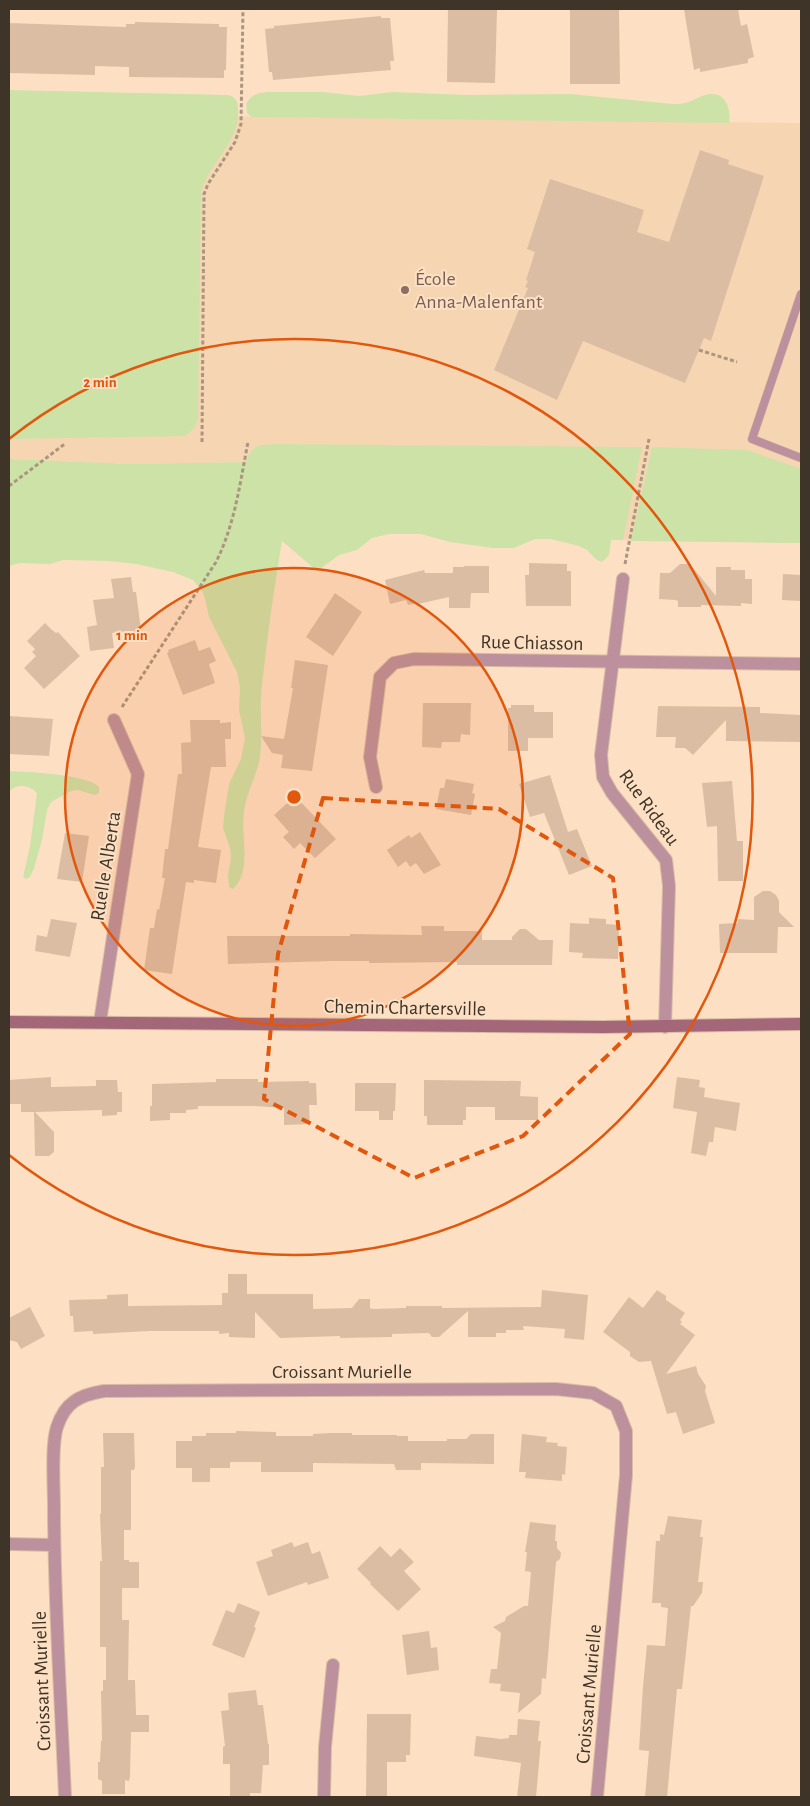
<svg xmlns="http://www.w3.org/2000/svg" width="810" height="1806" viewBox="0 0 810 1806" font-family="'Alegreya Sans',sans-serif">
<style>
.built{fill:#f6d5b2}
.green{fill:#cde2a7}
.building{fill:#dbbda3}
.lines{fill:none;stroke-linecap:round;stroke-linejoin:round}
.lane-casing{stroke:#d7bea4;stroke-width:9}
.street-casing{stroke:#d7bea4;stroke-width:14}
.secondary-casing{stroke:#d7bea4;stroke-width:14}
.path{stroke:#aa957f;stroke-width:3;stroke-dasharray:4 2.5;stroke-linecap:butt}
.lane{stroke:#bc919d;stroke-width:8}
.street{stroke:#bc919d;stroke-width:12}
.secondary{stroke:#a4677a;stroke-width:12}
.marked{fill:none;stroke:#e0570d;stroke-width:4;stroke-dasharray:10 6;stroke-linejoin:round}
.ring{fill:none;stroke:#e0570d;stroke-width:2.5}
.education-dot{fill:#8d6e63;stroke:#fde0c3;stroke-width:2}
.labels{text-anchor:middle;stroke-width:4;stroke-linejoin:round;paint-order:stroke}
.education-label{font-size:20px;fill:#785e54;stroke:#fde0c3;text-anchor:start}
.street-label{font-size:20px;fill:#3f3428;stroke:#fde0c3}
.centre{fill:#e0570d;stroke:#fde0c3;stroke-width:2.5}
.ring-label{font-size:15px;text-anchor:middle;font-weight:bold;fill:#e0570d;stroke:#fde0c3;stroke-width:4;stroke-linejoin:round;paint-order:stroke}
</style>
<rect width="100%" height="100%" fill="#fde0c3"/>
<path class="built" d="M9 114 801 123V543L611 540 247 462 133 464 9 459Z"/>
<path class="green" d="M9 90 227 95 232 96 237 101C245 139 210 160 201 192L198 418 195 427 186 436 9 439Z
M267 92H322L360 96 392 92 467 95 570 94 673 104C677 104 681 104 685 103 694 101 702 94 711 94 727 93 731 111 729 123L252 117 247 113 246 104C251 95 256 93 267 92Z
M276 444 642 447 623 540H611L609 555 602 562 597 560 587 550 579 546 551 539H535L514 548H493L450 542 421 534H389L372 538 357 550 339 555 317 571 282 541C274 589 267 637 262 685 259 709 263 733 260 757 257 776 246 793 244 812 240 836 253 870 233 889L229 887 228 875 231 858 230 848 223 828 224 816 229 784 241 759 245 738 239 710 240 688 237 672 209 617 205 598 202 591 193 580 173 572 136 564 110 561 63 560 50 564 19 563 9 566V459L133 464 246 462C254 444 257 445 276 444Z
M652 447 747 450 801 469V543L631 541Z
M9 771C28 772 87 774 99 787V793L95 795 78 790 71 791 51 802 47 810 42 840 34 868 30 877 26 879 23 877 30 846 37 793C29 785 18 783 9 791Z"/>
<path class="building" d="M448 9 497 10 495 83 447 82Z
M684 9H738L741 26 747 24 754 57 748 59V63L700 72V68L694 70Z
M570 10H619L620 84H570Z
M381 16V18H390L394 61H390L391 70 273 80 272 72H269L265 29 274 28V26Z
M135 22 219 24V27H227L226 70H224V78L129 77V67L95 66V75L9 73V23L126 27V24H135Z
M700 150 729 160 728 164 764 176 711 341 704 338 685 383 583 341 557 400 494 370 528 288 525 287 528 281 526 280 535 252 527 249 550 179 644 210 637 232 669 242Z
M529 563 567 564V571H571V606H526L525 575H529Z
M680 564H690L716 596V567H731V570H745V579H752V604L741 603V606L701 605V607H678V601L676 600 659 599 660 573H670Z
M464 566H489V593H471L470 608H449V597L418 604 417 603 408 605 406 600 390 604 385 580 424 570 425 573H453V567H464Z
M783 574 801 575V601L782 600Z
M131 577 133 592H136L141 630 112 633 114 648 90 651 87 627 97 625 93 600 114 598 111 579Z
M335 593 362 612 333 656 306 637Z
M45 623 52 630 56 633 58 632 80 656 44 689 24 668 36 656 32 652 35 649 27 641Z
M195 640 199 651 210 647 216 661 209 664 215 683 183 695 167 653 169 652 168 650Z
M295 660 328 665 312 771 281 768 283 755 272 753 261 736 284 739 293 688H291Z
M423 703H471L470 735 461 734 460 742H442L441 748 422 747Z
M511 705H534V712H553V738H528V751H508V708H511Z
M658 706 760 707V713L801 715V742L726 741V720L693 755 685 748H675L676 737H656Z
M9 716 53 719 49 756 9 754Z
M190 720H220V723L231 722V739H225L226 767H211L198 847 221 850 216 883 194 880V883L186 882 172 974 144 970 150 928H154L157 909 159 910 165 878H162L165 849H168L178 774H182L181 743 191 742Z
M550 775 568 832 577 829 592 866 569 875 544 813 530 817 519 784Z
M446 779 474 784 472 793 475 794 471 815 436 809 440 788H444Z
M732 781 737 841H743V881H718L717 826 707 827 702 783Z
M295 796 336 839 315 858 300 843 294 849 283 837 289 832 274 815Z
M420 832 441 865 424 874 416 863 410 867 406 861 398 867 387 850 409 835 411 838Z
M65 833 89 836 82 882 57 879Z
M763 891H770L776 895 779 901V912L794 927H778L777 953H720L719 924 738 923V919L754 920V897Z
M589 918 606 919V924L619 925 618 959 582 958 583 953 569 952 570 923 589 924Z
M51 919 77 923 70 957 35 951 37 935 47 937Z
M421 926H444V931H482V940H512V937L520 929H526L539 940H553L552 965H457V962L369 963V961H332L228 964 227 936H350V934L422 935Z
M51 1077V1087L96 1086V1080H117L118 1092H122V1112H117V1115L102 1116V1110L35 1112 54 1132V1152L49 1156H35L34 1112H21V1104H9V1080Z
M677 1077 700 1080 699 1087 705 1088 704 1097 740 1103 736 1131 715 1127 713 1142H709L706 1156 691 1153 697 1112 673 1108Z
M216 1079H258V1082L309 1081V1083H316L317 1105H309L310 1124 284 1125V1108L255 1106H198V1109L186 1110V1113H170V1120L150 1121V1106H152V1084L216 1082Z
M424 1080 521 1081 520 1096 538 1097V1120H495V1107H466V1120H463V1125H427V1116H424Z
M355 1083H396L395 1111H393V1120H379V1111H355Z
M228 1274H247V1294H313V1309L352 1308 359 1299H370V1308L372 1309 406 1308V1306H442V1308L541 1307 542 1290 588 1295 584 1340 564 1338 565 1329 523 1326 524 1330H506V1333H496V1337H468V1311L439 1337H432L429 1333 392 1334V1337L340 1338V1336L280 1338 255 1312V1338L229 1337V1333L219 1334V1331H150L93 1334V1331L74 1332 73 1316H70L69 1300 107 1299V1295L128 1294V1306L222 1305V1293H228Z
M657 1290 666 1296V1300L685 1313 680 1320 682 1322 680 1324 695 1335 666 1374 696 1366 698 1374 706 1386 705 1391 715 1423 683 1434 676 1412 667 1414 651 1361 639 1362 630 1356V1352L603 1332 629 1297 643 1308Z
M30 1307 45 1336 21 1349 17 1342 9 1340V1318Z
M236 1431 276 1432V1436H313V1434L330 1433H352V1435H397V1436H408V1441H447V1439H466L471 1434H494V1464L421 1463V1470H396L394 1464 313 1463V1472H261V1462H230V1468H210V1482H192V1468H176V1441H192V1436H206V1433H236Z
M103 1433H134L135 1467 134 1470H131V1530H124V1560H129V1562H139V1588H122V1620H129L128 1680H135L136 1715H149V1732H131L130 1777 129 1781 125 1780V1794H102V1781L98 1779V1762H100L101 1741H102L101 1691H103V1680H106V1647H100V1561H102L100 1514H101V1467H104Z
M522 1434 547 1437 546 1442 558 1443 557 1446 567 1447 565 1475 562 1474V1481L525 1478 526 1472H519Z
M668 1516 702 1520 700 1537H703L698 1582H703L702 1593 693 1606H691L682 1689H677L667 1797H645L649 1751 639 1750 643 1686 647 1645 665 1646 668 1608 661 1607V1603H652L656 1541H660V1534L664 1535Z
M530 1522 556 1525 555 1541H557V1548L561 1553 560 1559 556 1562 546 1679 542 1678 541 1694 518 1713 520 1693 500 1691 501 1684 489 1683 491 1669H497L501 1633 493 1627 505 1621 506 1617 524 1606H528L531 1572 525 1571 527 1552H525Z
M292 1542 294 1547 308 1542 312 1554 320 1551 329 1578 308 1585 307 1582 268 1596 256 1562 273 1556 271 1550Z
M380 1546 391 1557 400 1548 414 1562 404 1571 421 1589 398 1611 370 1584 371 1583 357 1569Z
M238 1603 260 1612 254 1627 256 1628 244 1658 212 1645 226 1610 234 1613Z
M429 1631 431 1648 437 1647 439 1670 407 1675 402 1635Z
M256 1690 258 1705H263L268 1744H269V1765H263L261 1793H250V1797H230V1764H223V1747L225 1746 221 1711 229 1710 228 1693Z
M367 1714H411L410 1755H406V1762H387V1797H366Z
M518 1719 540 1721 538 1741H541L536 1797H517L521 1763 474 1756 476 1736 501 1739 509 1738V1735H517Z"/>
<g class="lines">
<defs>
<path id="lane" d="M801 294 752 439 801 458"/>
<path id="street" d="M623 579 601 755 603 777 612 793 666 860 669 886 665 1027
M376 787 370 757 380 677 394 663 414 659 801 664
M100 1022 138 774 114 720
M9 1544 54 1545
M65 1797C61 1700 54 1603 54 1506 54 1486 51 1445 57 1427 65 1402 80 1395 104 1391L556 1389 593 1393 616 1406 626 1431V1475L597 1797
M324 1797 325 1747 333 1665"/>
<path id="secondary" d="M9 1022 603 1027 801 1024"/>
</defs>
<use href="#lane" class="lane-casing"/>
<use href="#street" class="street-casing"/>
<use href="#secondary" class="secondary-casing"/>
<path class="path" d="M699 350 737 362
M202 442 204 194 208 184 235 142 241 124 243 9
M9 486 66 443
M625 564 649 439
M122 707 216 562C235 524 240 483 248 442"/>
<use href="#lane" class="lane"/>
<use href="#street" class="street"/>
<use href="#secondary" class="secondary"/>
</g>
<path class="marked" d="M323 798 499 809 613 878 630 1034 523 1136 414 1178 264 1099 278 954Z"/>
<circle cx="294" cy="797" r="229" fill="#e0570d" fill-opacity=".12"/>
<g class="ring">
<circle cx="294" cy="797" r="229"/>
<path d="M9 439A458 458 0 1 1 9 1155"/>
</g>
<circle class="education-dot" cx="405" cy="290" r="5"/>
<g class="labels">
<g class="education-label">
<text x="415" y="285">École<tspan x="415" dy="23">Anna-Malenfant</tspan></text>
</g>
<g class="street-label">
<text transform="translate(532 642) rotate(1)" y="7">Rue Chiasson</text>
<text transform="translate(650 807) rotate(54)" y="7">Rue Rideau</text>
<text transform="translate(105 866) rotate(-81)" y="7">Ruelle Alberta</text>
<text transform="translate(405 1007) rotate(1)" y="7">Chemin Chartersville</text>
<text x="342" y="1378">Croissant Murielle</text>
<text transform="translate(41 1681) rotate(-92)" y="7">Croissant Murielle</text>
<text transform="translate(588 1694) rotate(-85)" y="7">Croissant Murielle</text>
</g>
</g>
<circle cx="294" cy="797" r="8" class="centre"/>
<g class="ring-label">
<text x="100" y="387">2 min</text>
<text x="132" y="640">1 min</text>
</g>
<rect width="810" height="1806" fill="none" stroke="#3f3428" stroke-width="20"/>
</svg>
